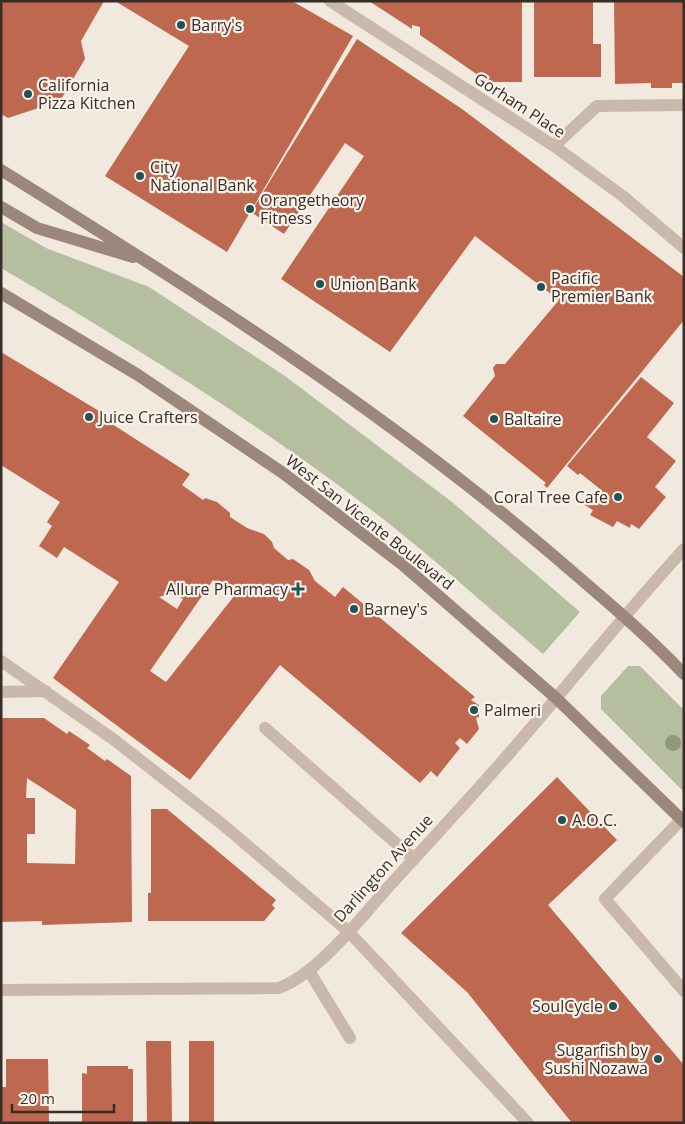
<svg xmlns="http://www.w3.org/2000/svg" width="685" height="1124" viewBox="0 0 685 1124" font-family="'Open Sans',sans-serif">
<style>
.green{fill:#b5bf9f}
.building{fill:#be694f;fill-rule:evenodd}
.lines{fill:none;stroke-linecap:round;stroke-linejoin:round}
.service{stroke:#c9b8ab;stroke-width:12}
.minor{stroke:#c9b8ab;stroke-width:12}
.secondary{stroke:#9c877c;stroke-width:12}
.tree{fill:#93967e}
.poi-dot{fill:#215356;stroke:#f9f2ea;stroke-width:2}
.labels{text-anchor:middle;stroke-width:4.5;stroke-linejoin:round;paint-order:stroke}
.poi-label{font-size:16px;fill:#372e29;stroke:#f9f2ea;text-anchor:start}
.street-label{font-size:16px;fill:#372e29;stroke:#f9f2ea}
</style>
<rect width="100%" height="100%" fill="#f1e8de"/>
<path class="green" d="M1 222 46 248 149 287 285 376 452 502 580 612 543 654C491 610 440 564 387 522 265 427 134 346 1 268Z
M628 666H640L684 710V792L601 709V696Z"/>
<path class="building" d="M1 1H104L81 41 85 59 60 101 8 118 1 114Z
M115 1H292L353 36 227 252 105 176 189 46Z
M369 1H522V82H488L420 35V27L412 25V29Z
M534 1H593V44H601V77H534Z
M614 1H684V83H672V88H651V83L615 84Z
M357 39 462 109 684 277V320L547 488 544 485 546 483 463 416 495 376 493 368 496 364H505L559 300 475 236 390 352 281 279 364 156 345 143 284 234 251 212Z
M1 352 114 420 112 424 190 474 182 485 203 500 205 498 217 502 230 513V517L247 528 264 534 272 542 274 548 288 560 293 559 309 570 315 581 335 597 343 587 475 697 471 700 479 705V717L476 718 479 729 467 744 460 738 455 743 460 748 437 777 431 771 420 783 280 665 190 780 53 678 119 582 64 547 57 558 39 546 52 526 47 522 60 502 1 465ZM213 580 235 595 166 682 150 671ZM173 593 183 599 177 609 159 597Z
M641 377 674 403 647 437 676 461 655 487 666 497 639 529 631 524 630 528 617 521 613 527 590 515 593 510 581 503 584 499 590 502 600 489 580 473 578 475 567 466Z
M1 718H44L67 734 69 731 90 745 87 748 105 761 107 759 131 776 132 922 42 925V921L1 922ZM27 778 76 810 75 864 27 863V834H35V798H26Z
M557 777 617 840 548 905 684 1065V1123H572L467 992 401 933Z
M151 809H167L276 900 272 905 275 908 264 921H148V893H151Z
M146 1041H171L172 1123H147Z
M189 1041H214V1123H189Z
M6 1059H48L49 1123H1V1087H6Z
M87 1066H128V1069H133V1123H82V1073L87 1074Z"/>
<g class="lines">
<path class="service" d="M330 1 554 146 624 197 684 248
M554 146 597 106 684 105
M1 661 113 739 222 824 348 931 528 1123
M1 692 46 691
M265 728 414 859
M681 820 605 899 684 991
M309 971 350 1038"/>
<path class="minor" d="M1 990 279 988C320 972 362 916 392 883 433 838 474 794 514 748 571 682 625 613 684 549"/>
<path class="secondary" d="M1 170C193 289 382 409 554 556 598 594 643 631 684 674
M1 207 37 228 133 257
M1 293 138 375 283 473 403 565 556 698 684 822"/>
</g>
<circle class="tree" cx="673" cy="743" r="8"/>
<g class="poi-dot">
<circle cx="181" cy="25" r="5"/>
<circle cx="28" cy="94" r="5"/>
<circle cx="140" cy="176" r="5"/>
<circle cx="250" cy="209" r="5"/>
<circle cx="320" cy="284" r="5"/>
<circle cx="541" cy="287" r="5"/>
<circle cx="89" cy="417" r="5"/>
<circle cx="494" cy="419" r="5"/>
<circle cx="618" cy="497" r="5"/>
<path d="M295.5 581.5h5v5h5v5h-5v5h-5v-5h-5v-5h5z"/>
<circle cx="354" cy="609" r="5"/>
<circle cx="474" cy="710" r="5"/>
<circle cx="562" cy="820" r="5"/>
<circle cx="613" cy="1006" r="5"/>
<circle cx="658" cy="1059" r="5"/>
</g>
<g class="labels">
<g class="poi-label">
<text x="191" y="31">Barry's</text>
<text x="38" y="91">California<tspan x="38" dy="18">Pizza Kitchen</tspan></text>
<text x="150" y="173">City<tspan x="150" dy="18">National Bank</tspan></text>
<text x="260" y="206">Orangetheory<tspan x="260" dy="18">Fitness</tspan></text>
<text x="551" y="284">Pacific<tspan x="551" dy="18">Premier Bank</tspan></text>
<text x="330" y="290">Union Bank</text>
<text x="99" y="423">Juice Crafters</text>
<text x="504" y="425">Baltaire</text>
<text x="608" y="503" text-anchor="end">Coral Tree Cafe</text>
<text x="288" y="595" text-anchor="end">Allure Pharmacy</text>
<text x="364" y="615">Barney's</text>
<text x="484" y="716">Palmeri</text>
<text x="572" y="826">A.O.C.</text>
<text x="603" y="1012" text-anchor="end">SoulCycle</text>
<text x="648" y="1056" text-anchor="end">Sugarfish by<tspan x="648" dy="18">Sushi Nozawa</tspan></text>
</g>
<g class="street-label">
<text transform="translate(520 105) rotate(33)" y="6">Gorham Place</text>
<text transform="translate(370 522) rotate(38)" y="6">West San Vicente Boulevard</text>
<text transform="translate(383 868) rotate(-48)" y="6">Darlington Avenue</text>
</g>
</g>
<rect width="685" height="1124" fill="none" stroke="#372e29" stroke-width="5"/>
<path d="M12 1104v8h102v-8" fill="none" stroke="#372e29" stroke-width="2.5"/>
<text x="20" y="1104" font-size="15" fill="#372e29" stroke="#f9f2ea" stroke-width="4" paint-order="stroke">20 m</text>
</svg>
